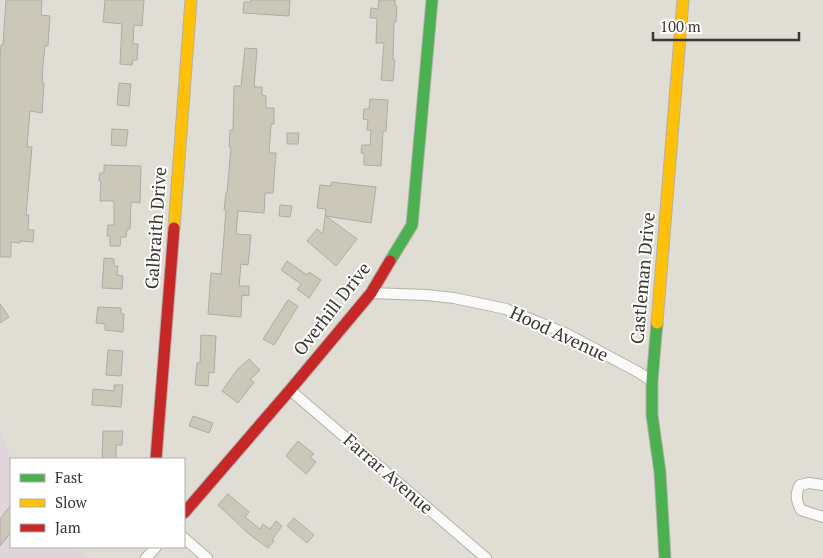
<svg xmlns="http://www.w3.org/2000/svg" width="823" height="558" viewBox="0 0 823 558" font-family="'PT Serif',serif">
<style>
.commercial{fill:#e0d5db}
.building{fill:#ccc8b9;stroke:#adaba4}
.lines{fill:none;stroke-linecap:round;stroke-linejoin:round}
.street-casing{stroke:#b3b1aa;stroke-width:12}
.fast-casing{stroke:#b3b1aa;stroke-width:13}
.slow-casing{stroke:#b3b1aa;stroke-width:13}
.jam-casing{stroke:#b3b1aa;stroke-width:13}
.street{stroke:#fafaf9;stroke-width:10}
.fast{stroke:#4caf50;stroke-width:11}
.slow{stroke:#ffc107;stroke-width:11}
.jam{stroke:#c62828;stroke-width:11}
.labels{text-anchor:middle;stroke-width:4;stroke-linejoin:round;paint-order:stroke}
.street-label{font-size:18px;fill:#393730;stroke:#fff}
</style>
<rect width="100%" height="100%" fill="#dfddd4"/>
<path class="commercial" d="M0 429 11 459V547H75L88 558H0Z"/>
<path class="building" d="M6 0H42L41 15 50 16 48 46 45 45 43 65 42 83H44L42 113 30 111 27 147H32L26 215H29L28 230H34L33 242 20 241V243L11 242V257H0V59L1 45H3Z
M105 0H144L142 26 134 25 133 44H138L137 60H133L132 65 120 64 122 24 103 22Z
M251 0H290L289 16 243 13 244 2H251Z
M379 0H395V6H397L396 22H394L393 60H395L393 81 381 80 384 43H376L377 18H370L371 8 378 9Z
M245 48 257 49 254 87H262V95L266 96V108H274V124H271L269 153H276L273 193H265L264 213 238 211 236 234 251 235 248 265 241 264 239 286H249V296L242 295 241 317 208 314 211 273 221 274 226 210H224L226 193H227L231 147H229L230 130H233L234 86H241Z
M119 83 131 84 129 106 117 105Z
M370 99 388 100 386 131H383L381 166 364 165V153H361L362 145H370L371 130H367L368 120 363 119 364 109H369Z
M112 129 128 130 126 146 111 145Z
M287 133H299L298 144H287Z
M104 165 141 166 140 203 131 202 130 229H127L126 237H121L120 246H110V236H107L108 225H114V201H100L101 181H99L100 173H104Z
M331 182 376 187 371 223 326 216 357 239 336 266 307 241 317 229 323 234 326 209 317 208 320 185 331 186Z
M280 205 292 206 290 217 279 216Z
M104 258 114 259V266H118L117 275 123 276 122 289 102 288Z
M287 261 307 275 309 272 321 280 309 298 297 289 301 284 281 270Z
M288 300 298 306 274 345 263 339Z
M0 304 9 317 0 323Z
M98 307 121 308V314H124L123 332 105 330V324L96 323Z
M201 335 216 336 214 373 209 372 208 386 195 385 197 363H200Z
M108 350 123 351 121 376 106 375Z
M249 359 260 370 250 380 254 382 238 403 222 391 237 370Z
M114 385H123L121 407 92 405 93 389 114 391Z
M193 416 213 423 209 433 189 426Z
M103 431H123L122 445H116V459H102Z
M298 441 314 454 310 457 316 462 306 474 286 456Z
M228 494 249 512 245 517 260 529 263 524 270 529 276 521 282 526 272 540 274 541 268 548 249 534 218 505Z
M11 505V532L0 546V519Z
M294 518 314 535 307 543 287 526Z"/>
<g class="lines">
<defs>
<path id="street" d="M371 293 426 295 454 298 506 309 567 334 638 372 652 381
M290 390 486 558
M823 485 809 483 800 485C795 494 796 501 801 510L823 517
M184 538 207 558
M146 558 156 547"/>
<path id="fast" d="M390 261 412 225 432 0
M657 323 652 381V415L660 472 665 558"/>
<path id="slow" d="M174 228 191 0
M657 323 683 0"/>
<path id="jam" d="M156 459 174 228
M184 513 290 390 371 293 390 261"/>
</defs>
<use href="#street" class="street-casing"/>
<use href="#fast" class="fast-casing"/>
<use href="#slow" class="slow-casing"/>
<use href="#jam" class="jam-casing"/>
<use href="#street" class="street"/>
<use href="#fast" class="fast"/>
<use href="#slow" class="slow"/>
<use href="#jam" class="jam"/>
</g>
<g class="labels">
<g class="street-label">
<text transform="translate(156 228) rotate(-86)" y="6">Galbraith Drive</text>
<text transform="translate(643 278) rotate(-85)" y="6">Castleman Drive</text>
<text transform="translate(332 309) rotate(-52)" y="6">Overhill Drive</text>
<text transform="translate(559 334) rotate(25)" y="6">Hood Avenue</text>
<text transform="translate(388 474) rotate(41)" y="6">Farrar Avenue</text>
</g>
</g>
<rect x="10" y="458" width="175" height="90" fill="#ffffff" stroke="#b0afac"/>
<rect x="20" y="474" width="25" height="8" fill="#4caf50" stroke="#b0afac"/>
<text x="55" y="483" font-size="15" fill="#393730">Fast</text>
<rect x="20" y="499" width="25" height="8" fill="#ffc107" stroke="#b0afac"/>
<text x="55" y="508" font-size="15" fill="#393730">Slow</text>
<rect x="20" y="524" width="25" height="8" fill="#c62828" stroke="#b0afac"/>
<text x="55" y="533" font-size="15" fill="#393730">Jam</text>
<path d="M653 32v8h146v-8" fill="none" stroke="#393730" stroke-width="2.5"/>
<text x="660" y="32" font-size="15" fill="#393730" stroke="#ffffff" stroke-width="4" paint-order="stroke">100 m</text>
</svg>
